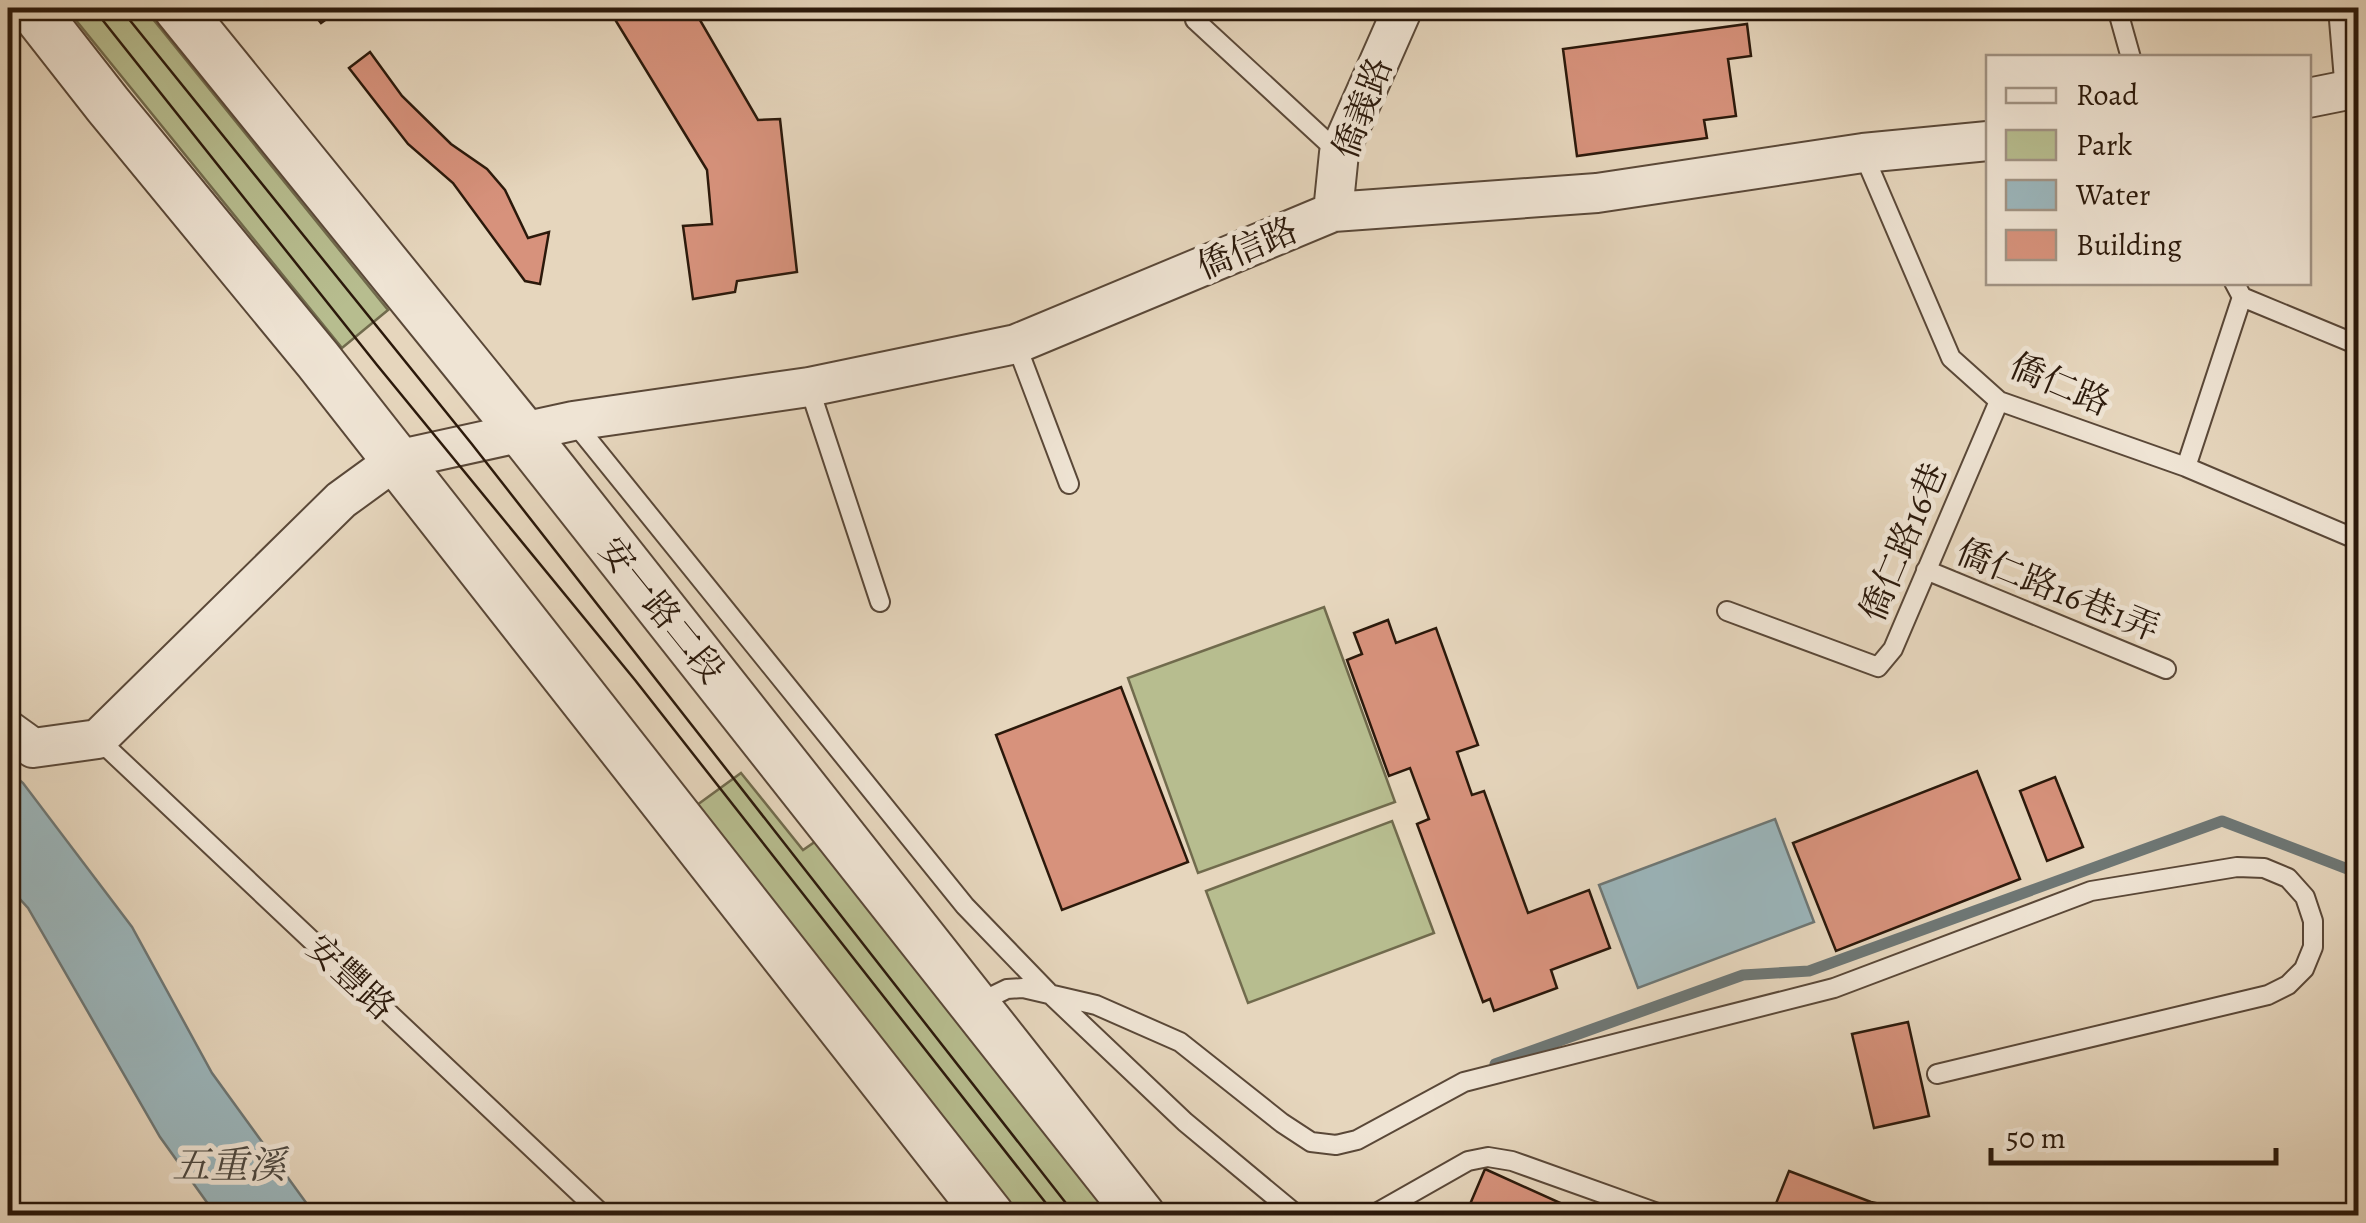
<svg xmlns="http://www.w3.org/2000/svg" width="2366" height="1223" viewBox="0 0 2366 1223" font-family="Alegreya,'Noto Serif TC',serif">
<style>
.green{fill:#b7bd8f;stroke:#716b4d;stroke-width:2.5}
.water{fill:#9bb6bc;stroke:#6e7775;stroke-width:2.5}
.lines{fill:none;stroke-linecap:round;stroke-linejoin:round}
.stream{stroke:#6e7775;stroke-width:11}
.building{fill:#d7927c;stroke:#2b190b;stroke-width:2.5}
.service-casing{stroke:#5a4838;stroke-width:22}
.minor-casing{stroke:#5a4838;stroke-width:42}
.tertiary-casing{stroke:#5a4838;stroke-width:52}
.service{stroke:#efe4d4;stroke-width:18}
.minor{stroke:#efe4d4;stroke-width:38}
.tertiary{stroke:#efe4d4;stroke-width:48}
.tram{stroke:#2b190b;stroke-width:2.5}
.labels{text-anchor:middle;stroke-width:10;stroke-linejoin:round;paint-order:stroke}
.street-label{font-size:35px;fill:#2b190b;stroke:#efe4d4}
.water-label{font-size:38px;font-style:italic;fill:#4d4840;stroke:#efe4d4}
</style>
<rect width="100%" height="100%" fill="#e6d6bd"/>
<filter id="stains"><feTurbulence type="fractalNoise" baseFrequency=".002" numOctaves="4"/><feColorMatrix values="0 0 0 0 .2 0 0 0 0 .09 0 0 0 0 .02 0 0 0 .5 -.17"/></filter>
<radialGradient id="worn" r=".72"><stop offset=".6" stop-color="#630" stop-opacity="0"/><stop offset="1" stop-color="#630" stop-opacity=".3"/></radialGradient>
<path class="green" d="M66 8H144L388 310 342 348Z
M1324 607 1395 802 1198 873 1128 678Z
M741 773 803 850 819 839 1115 1215H1019L697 805Z
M1392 821 1434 933 1248 1003 1206 891Z"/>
<path class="water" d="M8 770 23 783 132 927 212 1073 315 1215H216L160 1137 28 908 8 886Z
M1775 819 1814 922 1638 988 1599 885Z"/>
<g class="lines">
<path class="stream" d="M1495 1064 1743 975 1809 971 2222 821 2358 873"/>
</g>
<path class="building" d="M309 8H342L321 23Z
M608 8H693L758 120 780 119 797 272 737 281 735 292 693 299 683 226 712 224 707 170Z
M1747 24 1751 56 1728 59 1736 116 1704 120 1707 138 1577 156 1563 49Z
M370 52 402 96 451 144 487 169 505 190 528 238 549 232 540 284 525 281 453 183 408 144 349 68Z
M1388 620 1396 643 1436 628 1478 745 1457 752 1472 795 1484 791 1528 913 1589 890 1610 948 1551 970 1557 988 1494 1011 1490 999 1483 1002 1417 824 1429 819 1410 768 1389 776 1347 660 1362 654 1354 633Z
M1121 687 1188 862 1062 910 996 735Z
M1977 771 2020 879 1836 951 1793 843Z
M2055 777 2083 847 2047 861 2020 791Z
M1908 1022 1929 1116 1874 1128 1852 1034Z
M1485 1169 1589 1216H1465Z
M1789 1171 1871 1202 1935 1216H1771Z"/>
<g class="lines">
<defs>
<path id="service" d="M1207 8 1195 20 1339 153
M2117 8 2131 58
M2338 8 2345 92
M1863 153 1951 358 1999 401 2186 467 2358 540
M2234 282 2242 297 2358 345
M1016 344 1069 484
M809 387 880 602
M573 421 965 906 1048 992 1185 1122 1298 1216
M2186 467 2242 297
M1926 570 2166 669
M1727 611 1878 667 1893 649 1999 401
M98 739 604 1216
M976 1004 1007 989 1023 988 1096 1005 1180 1042 1282 1123 1311 1142 1336 1145 1357 1140 1464 1082 1834 988 2091 891 2237 867 2264 868 2288 878 2305 897 2313 921V947L2304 969 2288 985 2268 995 1937 1074
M1371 1216 1468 1161 1488 1157 1512 1161 1666 1216"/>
<path id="minor" d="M2308 98 2358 88
M1333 212 1339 153 1403 8
M8 730 33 748 98 739 341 500 396 460 573 421 809 387 1016 344 1333 212 1597 193 1863 153 1988 141"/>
<path id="tertiary" d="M32 8 108 105 318 360 990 1216
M178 8 522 432 1141 1216"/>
</defs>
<use href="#service" class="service-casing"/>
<use href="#minor" class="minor-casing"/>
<use href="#tertiary" class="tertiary-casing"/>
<use href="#service" class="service"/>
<use href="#minor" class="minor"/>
<use href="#tertiary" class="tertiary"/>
<path class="tram" d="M93 8 377 365 635 680 1056 1216
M120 8 471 443 1076 1216"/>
</g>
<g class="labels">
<g class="street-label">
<text transform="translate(1362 108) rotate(-69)" y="12">僑義路</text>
<text transform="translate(1247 248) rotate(-23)" y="12">僑信路</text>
<text transform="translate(2060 384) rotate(23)" y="12">僑仁路</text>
<text transform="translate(1903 542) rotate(-67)" y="12">僑仁路16巷</text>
<text transform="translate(2058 590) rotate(22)" y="12">僑仁路16巷1弄</text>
<text transform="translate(662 610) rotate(51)" y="12">安一路二段</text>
<text transform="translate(351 977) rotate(43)" y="12">安豐路</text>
</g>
<g class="water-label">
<text x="229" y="1178">五重溪</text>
</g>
</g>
<rect width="2366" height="1223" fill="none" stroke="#e6d6bd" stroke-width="40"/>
<rect x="10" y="10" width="2346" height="1203" fill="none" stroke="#2b190b" stroke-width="5"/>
<rect x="20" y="20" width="2326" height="1183" fill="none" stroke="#2b190b" stroke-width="2.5"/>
<rect x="1986" y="55" width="325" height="230" fill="#efe4d4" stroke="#a19384" stroke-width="2.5"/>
<rect x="2006" y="88" width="50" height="15" fill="#efe4d4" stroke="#a19384" stroke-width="2.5"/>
<text x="2076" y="105" font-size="30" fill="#2b190b">Road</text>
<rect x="2006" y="130" width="50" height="30" fill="#b7bd8f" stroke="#a19384" stroke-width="2.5"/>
<text x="2076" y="155" font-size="30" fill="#2b190b">Park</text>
<rect x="2006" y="180" width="50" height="30" fill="#9bb6bc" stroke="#a19384" stroke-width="2.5"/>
<text x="2076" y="205" font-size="30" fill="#2b190b">Water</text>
<rect x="2006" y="230" width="50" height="30" fill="#d7927c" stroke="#a19384" stroke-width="2.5"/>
<text x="2076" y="255" font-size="30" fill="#2b190b">Building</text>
<path d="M1991 1148v15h285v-15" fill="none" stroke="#2b190b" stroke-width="5"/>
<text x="2006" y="1148" font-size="30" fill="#2b190b" stroke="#efe4d4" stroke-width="8" paint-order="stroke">50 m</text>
<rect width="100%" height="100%" filter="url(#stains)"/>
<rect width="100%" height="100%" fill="url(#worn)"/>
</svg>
